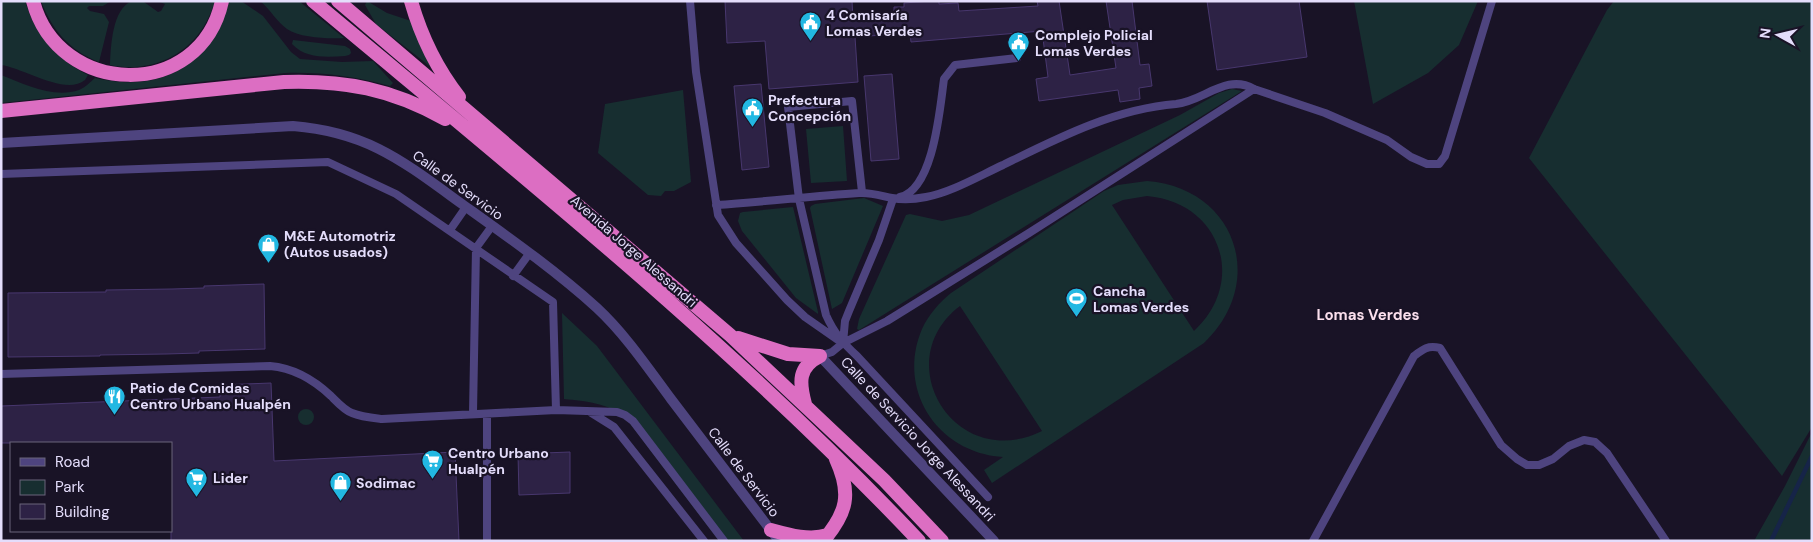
<svg xmlns="http://www.w3.org/2000/svg" width="1813" height="542" viewBox="0 0 1813 542" font-family="'DM Sans',sans-serif">
<style>
.green{fill:#172e30;fill-rule:evenodd}
.lines{fill:none;stroke-linecap:round;stroke-linejoin:round}
.stream{stroke:#162448;stroke-width:4.5}
.building{fill:#2d2245;stroke:#48376e}
.service{stroke:#4e447f;stroke-width:8}
.minor{stroke:#4e447f;stroke-width:10}
.tertiary{stroke:#4e447f;stroke-width:10}
.trunk{stroke:#dc6ec2;stroke-width:14}
.labels{text-anchor:middle;stroke-width:4.5;stroke-linejoin:round;paint-order:stroke}
.poi-label{font-size:14px;font-weight:bold;fill:#e4ddfb;stroke:#191326;text-anchor:start}
.street-label{font-size:14px;fill:#e4ddfb;stroke:#191326}
.neighbourhood-label{font-size:15px;font-weight:bold;fill:#fbdfed;stroke:#191326}
</style>
<rect width="100%" height="100%" fill="#191326"/>
<path class="green" d="M1 1H25C35 34 57 60 88 75L85 80C65 96 24 68 1 65Z
M41 1H111L103 6H89L87 8 90 11 104 14 109 22 99 62C69 50 52 30 41 1Z
M132 1 144 2 158 12 161 11 165 4 157 1H216C212 9 209 18 204 26 185 58 146 73 110 65 111 46 112 9 132 1Z
M229 1H241L263 16 291 52 300 59 342 62 373 61 393 83 390 86C353 76 322 72 285 73L1 103V75C24 84 54 99 79 90 86 87 90 82 95 78 125 85 162 85 187 64 193 60 198 53 203 47 215 33 225 20 229 1Z
M260 1H299L344 38C329 39 300 38 287 29 277 22 270 9 260 1Z
M367 1 387 13 411 21 432 68 376 24 365 5Z
M1354 1H1478L1459 45 1428 73 1373 104Z
M1614 1H1812V427L1782 476 1529 158 1607 10Z
M293 40 345 46 350 49 351 53 349 55 345 56C327 57 306 59 292 44Z
M1232 89 1242 91 859 330 857 329 859 319 906 215 910 214 942 221 969 215 1180 115 1219 93Z
M683 90 691 182 674 191H665L661 196 648 195 598 153 605 104Z
M843 126 847 181 811 183 806 129Z
M1147 181C1236 188 1268 282 1204 343L992 483 984 470 1003 457C938 453 896 390 922 329 929 314 939 303 951 293L1104 191 1118 185ZM1147 196C1220 202 1248 281 1194 331L1112 205 1123 200ZM960 306 1042 431C955 474 887 361 960 306Z
M864 198 883 206 842 303 832 309 810 208 811 206 815 204Z
M793 207 818 312V314L796 298 742 231 738 221 740 213 743 212Z
M562 313 597 346 744 541H719L626 418C608 403 586 401 564 399Z
M298 417a8 8 0 1 1 16 0a8 8 0 1 1-16 0Z
M1812 432V541H1754L1785 486Z"/>
<g class="lines">
<path class="stream" d="M1771 541 1812 456"/>
</g>
<path class="building" d="M725 1H852L853 20 894 17V7H904V3L931 1H939V4L958 3 959 11 1038 6 1037 1H1059L1070 75 1116 68 1106 1H1132L1140 65 1149 64 1152 86 1139 88 1140 99 1120 102 1118 90 1039 101 1036 79 1048 77 1042 31 911 42 910 33 855 37 858 82 769 89 765 41 727 43Z
M1207 1H1299L1307 57 1217 70Z
M892 74 899 159 871 161 864 76Z
M761 84 769 167 742 170 734 86Z
M264 284 265 349 199 351V353L166 354 100 355V356L8 357V293L106 292V290L172 289 204 288V286Z
M271 383 274 461 455 452 459 541H171V443H1V406L220 397V385Z
M570 452V493L519 495 518 454Z"/>
<g class="lines">
<path class="service" d="M690 1 696 72 718 215 736 243 787 300 805 317 838 340
M1 174 328 162 396 194 553 302 556 410
M862 192 852 101 788 107 799 199 826 315C834 333 843 343 857 356L988 497
M900 197C934 189 940 107 944 79L955 65 1017 58
M716 205C764 202 811 196 859 193 870 192 882 196 892 198 903 200 916 199 926 197 952 192 979 176 1003 165 1058 138 1114 109 1176 104 1204 101 1226 73 1254 89L1325 113 1387 140 1411 157 1427 164H1439L1445 156 1492 1
M450 230 466 207
M513 276 529 254
M843 343 845 321 849 311 879 240 893 199
M820 356 832 352 843 343 887 321 1029 233 1254 89
M1 374 270 366C294 368 313 379 331 396 337 402 344 410 352 413 361 417 373 418 382 419L556 410 617 412 625 415 633 421 724 541
M590 412 614 427 704 541
M473 413 476 248 492 226
M487 541V414
M1313 541 1414 356C1423 349 1428 345 1440 348L1501 445 1517 459 1527 465H1539L1553 459 1569 446 1584 440 1595 442 1607 453 1666 541"/>
<path class="minor" d="M820 356 994 541"/>
<path class="tertiary" d="M1 143 293 126C368 132 404 162 462 204 508 237 555 270 597 308 625 334 648 368 671 399 707 446 743 493 779 541"/>
<path class="trunk" d="M33 1C58 97 200 102 222 1
M313 1C520 174 733 344 919 541
M338 1 730 335 884 480 942 541
M411 1C421 36 437 69 459 97
M1 111 284 82C344 80 392 89 445 119
M738 338 788 354 820 356
M805 404C799 382 798 367 820 356
M771 530C789 535 810 541 828 535
M823 541C847 513 852 494 836 459"/>
</g>
<defs>
<symbol id="civic-pin" viewBox="-11 -11 22 30"><path d="M0 17L-7.5 6A9.5 9.5 0 1 1 7.5 6Z" fill="#22b8e2" stroke="#191326"/><path d="M-.6-6.5H3V-4.5H.6V-3L4-1V1h2V6H-6V1h2V-1L-.6-3ZM-1.2 2.5V6h2.4V2.5Z" fill="#fff"/></symbol>
<symbol id="shop-pin" viewBox="-11 -11 22 30"><path d="M0 17L-7.5 6A9.5 9.5 0 1 1 7.5 6Z" fill="#22b8e2" stroke="#191326"/><path d="M-5-2.5h2.3a2.7 3.5 0 0 1 5.4 0H5L5.5 6h-11ZM-1.5-2.5h3a1.5 2.3 0 0 0-3 0Z" fill="#fff"/></symbol>
<symbol id="stadium-pin" viewBox="-11 -11 22 30"><path d="M0 17L-7.5 6A9.5 9.5 0 1 1 7.5 6Z" fill="#22b8e2" stroke="#191326"/><path d="M0-5a6.5 5 0 1 0 0 10a6.5 5 0 1 0 0-10ZM-3.5-1.8h7v3.6h-7Z" fill="#fff"/></symbol>
<symbol id="restaurant-pin" viewBox="-11 -11 22 30"><path d="M0 17L-7.5 6A9.5 9.5 0 1 1 7.5 6Z" fill="#22b8e2" stroke="#191326"/><path d="M-5-6h1v4h1v-4h1v4h1v-4h1v5L-1.5 .5V6h-2V.5L-5-1ZM5-6V6H3V1.5H1.5Q1.5-4 5-6Z" fill="#fff"/></symbol>
<symbol id="supermarket-pin" viewBox="-11 -11 22 30"><path d="M0 17L-7.5 6A9.5 9.5 0 1 1 7.5 6Z" fill="#22b8e2" stroke="#191326"/><path d="M-6-5.5h2.5l.6 2H6L4.5 2H-2.5L-4.4-4H-6ZM-1.5 3.2a1.3 1.3 0 1 0 .1 0ZM3 3.2a1.3 1.3 0 1 0 .1 0Z" fill="#fff"/></symbol>
</defs>
<g fill-rule="evenodd">
<use href="#civic-pin" x="798" y="10" width="25" height="34"/>
<use href="#civic-pin" x="1006" y="30" width="25" height="34"/>
<use href="#civic-pin" x="740" y="96" width="25" height="34"/>
<use href="#shop-pin" x="256" y="232" width="25" height="34"/>
<use href="#stadium-pin" x="1064" y="286" width="25" height="34"/>
<use href="#restaurant-pin" x="102" y="384" width="25" height="34"/>
<use href="#supermarket-pin" x="420" y="448" width="25" height="34"/>
<use href="#supermarket-pin" x="184" y="466" width="25" height="34"/>
<use href="#shop-pin" x="328" y="470" width="25" height="34"/>
</g>
<g class="labels">
<g class="poi-label">
<text x="826" y="20">4 Comisaría<tspan x="826" dy="16">Lomas Verdes</tspan></text>
<text x="1035" y="40">Complejo Policial<tspan x="1035" dy="16">Lomas Verdes</tspan></text>
<text x="768" y="105">Prefectura<tspan x="768" dy="16">Concepción</tspan></text>
<text x="284" y="241">M&amp;E Automotriz<tspan x="284" dy="16">(Autos usados)</tspan></text>
<text x="1093" y="296">Cancha<tspan x="1093" dy="16">Lomas Verdes</tspan></text>
<text x="130" y="393">Patio de Comidas<tspan x="130" dy="16">Centro Urbano Hualpén</tspan></text>
<text x="448" y="458">Centro Urbano<tspan x="448" dy="16">Hualpén</tspan></text>
<text x="213" y="483">Lider</text>
<text x="356" y="488">Sodimac</text>
</g>
<g class="street-label">
<text transform="translate(458 185) rotate(36)" y="5">Calle de Servicio</text>
<text transform="translate(634 251) rotate(41)" y="5">Avenida Jorge Alessandri</text>
<text transform="translate(918 439) rotate(47)" y="5">Calle de Servicio Jorge Alessandri</text>
<text transform="translate(744 472) rotate(53)" y="5">Calle de Servicio</text>
</g>
<g class="neighbourhood-label">
<text x="1368" y="320">Lomas Verdes</text>
</g>
</g>
<rect width="1813" height="542" fill="none" stroke="#e4ddfb" stroke-width="5"/>
<rect x="10" y="442" width="162" height="90" fill="#191326" stroke="#6a647b"/>
<rect x="20" y="458" width="25" height="8" fill="#4e447f" stroke="#6a647b"/>
<text x="55" y="467" font-size="15" fill="#e4ddfb">Road</text>
<rect x="20" y="480" width="25" height="15" fill="#172e30" stroke="#6a647b"/>
<text x="55" y="492" font-size="15" fill="#e4ddfb">Park</text>
<rect x="20" y="504" width="25" height="15" fill="#2d2245" stroke="#6a647b"/>
<text x="55" y="517" font-size="15" fill="#e4ddfb">Building</text>
<g transform="translate(1778 35) rotate(278)" stroke="#191326" stroke-width="4" paint-order="stroke">
<path d="M0-4L9 19L0 12L-9 19Z" fill="#e4ddfb"/>
<text y="-8" font-size="14" font-weight="bold" text-anchor="middle" fill="#e4ddfb">N</text>
</g>
</svg>
